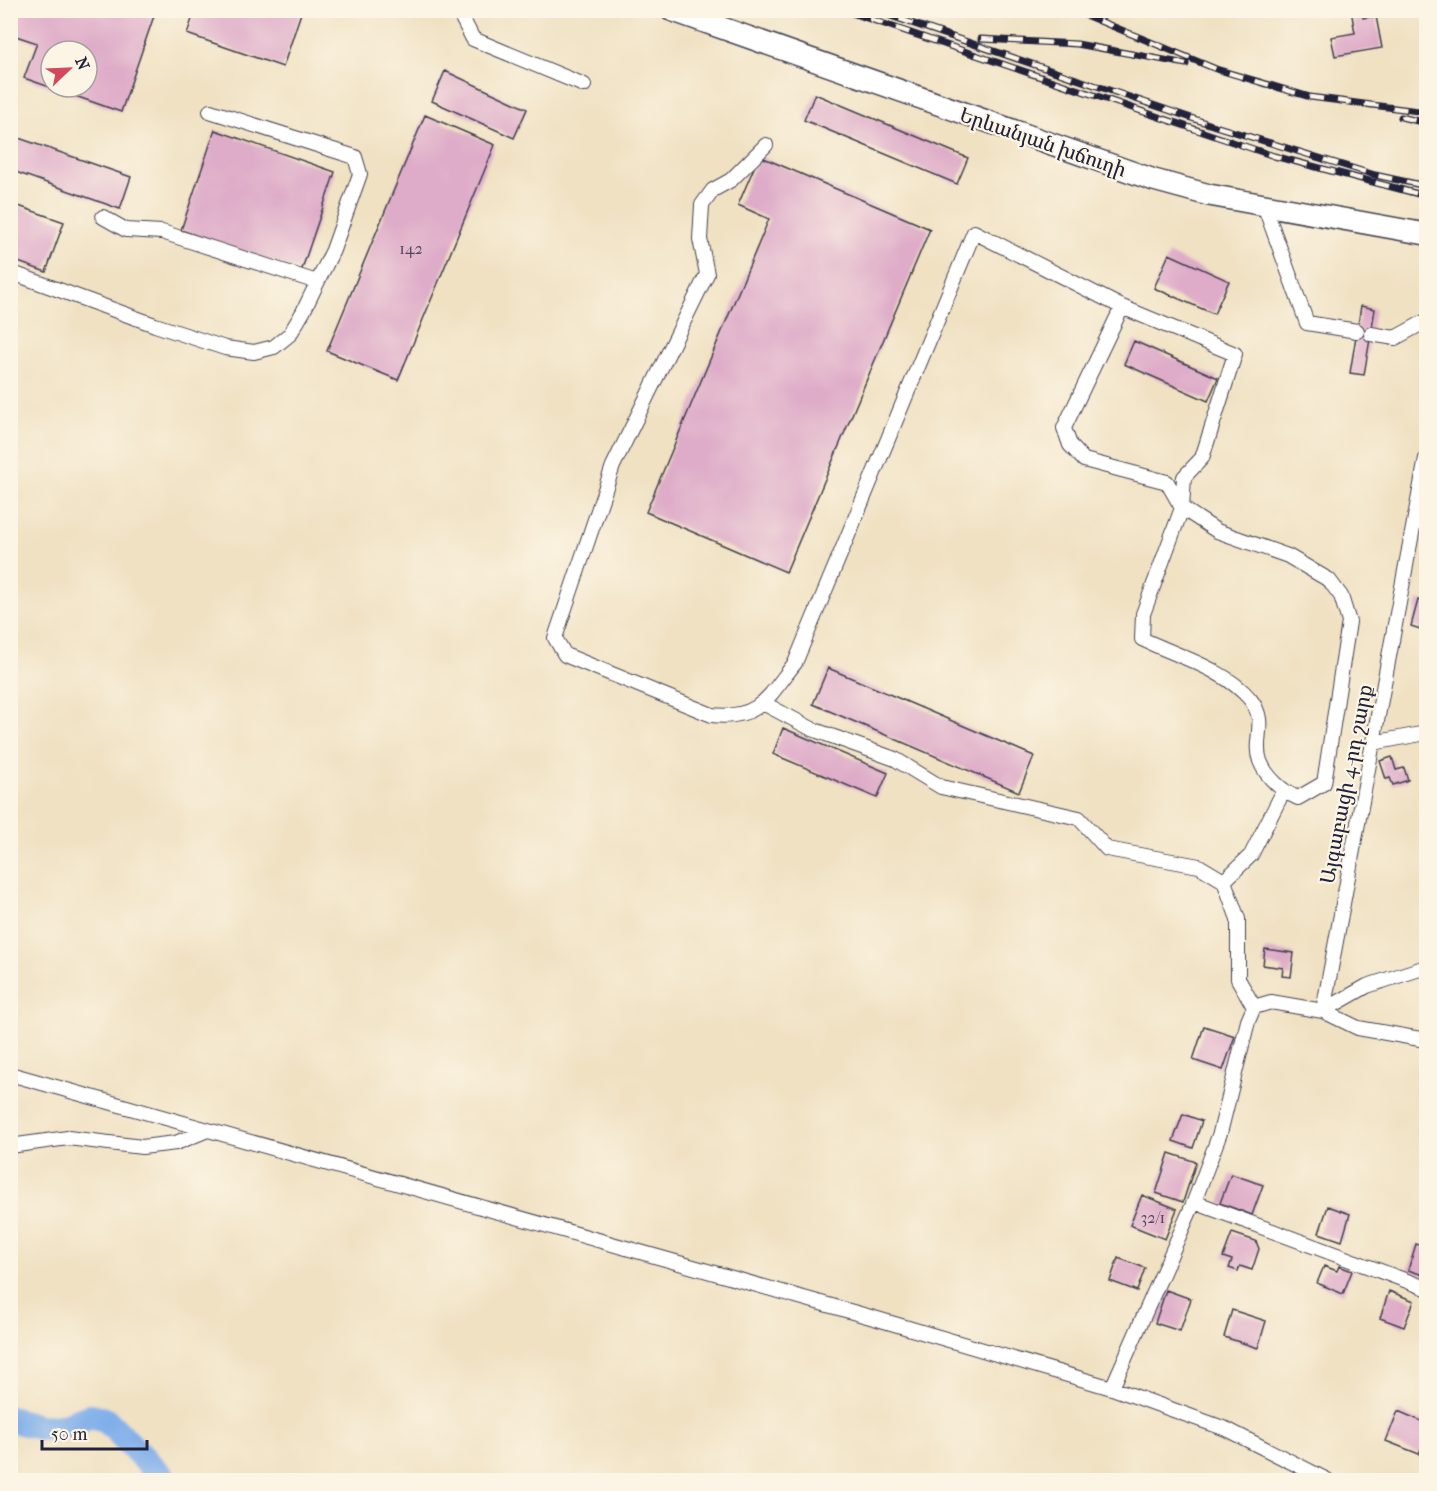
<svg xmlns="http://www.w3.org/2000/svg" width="1437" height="1491" viewBox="0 0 1437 1491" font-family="'IM FELL French Canon','Noto Serif Armenian',serif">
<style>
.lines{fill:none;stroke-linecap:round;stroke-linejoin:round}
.river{stroke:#7faeea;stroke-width:26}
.building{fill:#deabc8;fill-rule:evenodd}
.minor-casing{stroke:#413f4f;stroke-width:16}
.highway-casing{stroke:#413f4f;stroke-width:24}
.minor{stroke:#fff;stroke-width:14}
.highway{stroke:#fff;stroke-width:21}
.rail-casing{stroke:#22223b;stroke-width:7}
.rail{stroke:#fcf5e5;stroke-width:4.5;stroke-dasharray:14;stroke-linecap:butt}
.labels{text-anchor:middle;stroke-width:4.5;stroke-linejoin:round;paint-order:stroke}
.number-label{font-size:16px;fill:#51445e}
.street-label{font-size:20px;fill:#22223b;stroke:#fcf5e5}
</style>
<rect width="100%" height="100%" fill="#fcf5e5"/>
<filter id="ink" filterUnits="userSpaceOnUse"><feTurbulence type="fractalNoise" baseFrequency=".0167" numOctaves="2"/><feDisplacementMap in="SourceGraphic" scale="12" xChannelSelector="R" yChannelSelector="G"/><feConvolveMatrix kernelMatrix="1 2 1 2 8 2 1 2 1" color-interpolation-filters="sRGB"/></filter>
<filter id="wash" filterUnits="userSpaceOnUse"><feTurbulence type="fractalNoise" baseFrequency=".008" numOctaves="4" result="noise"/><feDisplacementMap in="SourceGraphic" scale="24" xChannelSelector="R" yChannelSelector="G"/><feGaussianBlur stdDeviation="1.35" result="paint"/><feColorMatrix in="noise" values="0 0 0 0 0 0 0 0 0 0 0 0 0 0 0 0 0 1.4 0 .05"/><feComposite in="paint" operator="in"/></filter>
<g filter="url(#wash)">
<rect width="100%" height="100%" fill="#f0e1c2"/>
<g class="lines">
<path class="river" d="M10 1419 39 1427 58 1428 92 1416 107 1421 165 1480"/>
</g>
<g id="blocks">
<path class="building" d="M18 10H156L121 112 24 78 37 43 10 34ZM51 51H87V87H51Z
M195 10H302L283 67 187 34Z
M1351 10H1362L1363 18 1376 16 1382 48 1335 56 1331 37 1355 33Z
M445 71 527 109 514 138 432 101Z
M815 94 968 158 957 184 804 120Z
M425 115 495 145 398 380 327 351Z
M215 130 335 172 301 272 181 230Z
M10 135 131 177 120 209 10 170Z
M759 156 930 229 786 572 646 512 769 219 738 205Z
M10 203 64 222 46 272 10 259Z
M1169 254 1229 281 1214 314 1154 288Z
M1361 306 1375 309 1364 375 1350 373Z
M1134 341 1218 378 1208 401 1124 364Z
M1418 600 1426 602V631L1411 626Z
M828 668 1034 756 1019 792 813 704Z
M783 728 888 773 877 798 773 754Z
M1392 757 1396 770 1404 768 1408 780 1393 785 1390 778 1386 779 1380 761Z
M1265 949 1294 953 1291 977 1282 976 1283 968 1263 965Z
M1204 1026 1235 1036 1223 1070 1193 1060Z
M1183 1114 1202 1121 1193 1148 1173 1141Z
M1169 1153 1196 1162 1183 1202 1156 1193Z
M1231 1174 1263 1185 1252 1215 1220 1203Z
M1142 1195 1177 1209 1165 1239 1130 1225Z
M1328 1206 1350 1214 1342 1241 1319 1233Z
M1232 1233 1256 1241 1259 1249 1252 1270 1240 1266 1238 1271 1229 1268 1232 1260 1223 1257Z
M1416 1244 1426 1247V1276L1408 1270Z
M1118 1258 1145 1268 1137 1291 1110 1281Z
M1324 1266 1337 1271 1339 1266 1352 1271 1343 1294 1317 1283Z
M1166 1290 1191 1299 1180 1331 1155 1323Z
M1389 1291 1414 1301 1404 1327 1380 1318Z
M1232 1310 1266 1321 1258 1348 1224 1337Z
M1398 1411 1426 1423V1435L1419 1454 1386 1441Z"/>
</g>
</g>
<g filter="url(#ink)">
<use href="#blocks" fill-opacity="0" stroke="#413f4f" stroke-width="1.5"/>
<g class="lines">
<defs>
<path id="minor" d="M458 10 473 39 584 85
M766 145 731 180 713 190 702 205 700 239 707 274 613 466 555 638 565 655 712 715C760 720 768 697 795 663L974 232 1122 307 1235 354 1202 458 1184 477 1182 508 1143 614 1142 639C1177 656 1225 669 1250 699 1269 723 1252 740 1260 761 1266 777 1283 792 1298 798L1324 783 1349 622 1341 596 1329 580 1288 556 1217 531 1182 508 1167 482 1084 460 1070 445 1064 428 1122 307
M1264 205 1307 323 1357 331
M103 217 126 230 162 232 317 282
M10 272 155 325 225 348 254 352 274 347 290 334 303 312 333 250 360 174 355 157 210 111
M1371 334 1395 338 1426 321
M1426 458 1323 1011 1358 1028 1426 1040
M763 703 812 729 895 759 941 787 1079 818 1107 849 1199 866 1224 881 1251 855 1283 792
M1373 743 1426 733
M1224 881 1238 919V979L1254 1007
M10 1074 874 1318 1112 1388 1226 1429 1327 1480
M10 1146 68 1138 142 1147 176 1143 205 1131
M1194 1202 1426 1288
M1112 1388 1194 1202 1220 1133 1248 1021 1254 1007 1271 1002 1323 1011 1367 986 1426 967"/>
<path id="highway" d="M671 10 1154 180 1209 195 1426 234"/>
</defs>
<use href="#minor" class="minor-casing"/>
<use href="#highway" class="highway-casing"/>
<use href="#minor" class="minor"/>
<use href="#highway" class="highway"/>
<defs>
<path id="rail" d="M843 10 1274 156 1426 196
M873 10 1215 126 1375 175 1426 186
M1073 10 1216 69 1310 97 1426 112
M981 39 1077 44 1186 64
M1401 117 1426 123"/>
</defs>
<use href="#rail" class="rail-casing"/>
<use href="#rail" class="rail"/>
</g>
</g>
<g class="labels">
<g class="number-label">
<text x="411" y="254">142</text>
<text x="1153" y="1223">32/1</text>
</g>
<g class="street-label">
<text transform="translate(1043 142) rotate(19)" y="7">Երևանյան խճուղի</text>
<text transform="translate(1346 784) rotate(-79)" y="7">Այգաբացի 4-րդ շարք</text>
</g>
</g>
<rect width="1437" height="1491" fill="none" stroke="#fcf5e5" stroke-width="36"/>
<g transform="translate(69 69) rotate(67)"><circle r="28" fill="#fcf5e5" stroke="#a5a1a1" stroke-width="1.5"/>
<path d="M0-4.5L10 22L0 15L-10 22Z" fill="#d1495b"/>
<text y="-9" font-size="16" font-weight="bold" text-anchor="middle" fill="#22223b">N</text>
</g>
<path d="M42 1440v9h105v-9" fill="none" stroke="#22223b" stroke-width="3"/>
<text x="51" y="1440" font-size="18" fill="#22223b" stroke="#fcf5e5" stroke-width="4.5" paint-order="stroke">50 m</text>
</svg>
